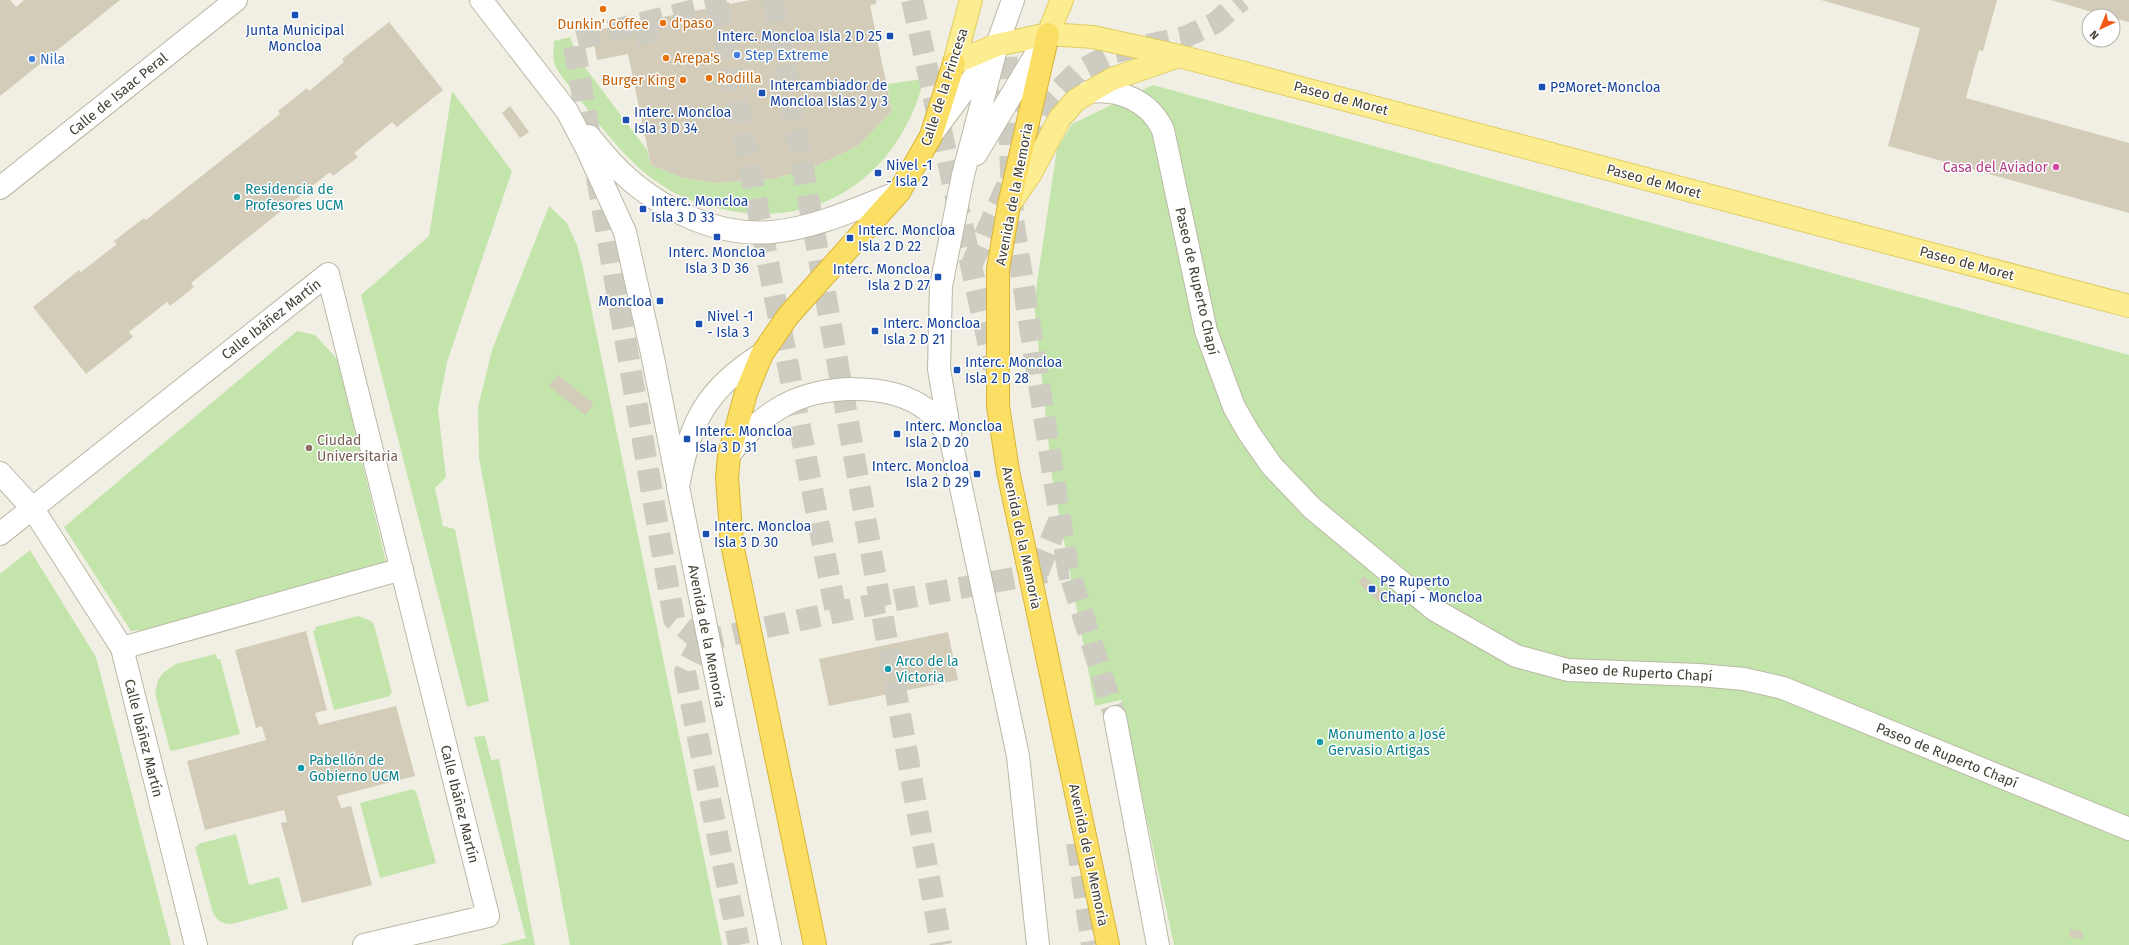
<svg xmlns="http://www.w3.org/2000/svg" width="2129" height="945" viewBox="0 0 2129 945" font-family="'Fira Sans',sans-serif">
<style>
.green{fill:#c3e5ac}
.building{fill:#d2ccb9}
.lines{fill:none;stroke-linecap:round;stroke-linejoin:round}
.minor-tunnel{stroke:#ceccc0;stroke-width:22;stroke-dasharray:22 11;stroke-linecap:butt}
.minor-casing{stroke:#bcb8a6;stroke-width:24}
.major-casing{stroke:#e0cd62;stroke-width:24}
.highway-casing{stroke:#d9b435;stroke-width:24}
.minor{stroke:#fff;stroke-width:22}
.major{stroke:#fced91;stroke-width:22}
.highway{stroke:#fbde64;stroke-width:22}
.food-dot{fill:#e8710a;stroke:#fff;stroke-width:1.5}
.transit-dot{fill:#1a4fb4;stroke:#fff;stroke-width:1.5}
.shop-dot{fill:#3f7fe0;stroke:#fff;stroke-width:1.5}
.hotel-dot{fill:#d1479c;stroke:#fff;stroke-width:1.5}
.culture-dot{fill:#0f9aa8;stroke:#fff;stroke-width:1.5}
.education-dot{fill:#8d6e63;stroke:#fff;stroke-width:1.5}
.labels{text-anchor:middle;stroke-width:3;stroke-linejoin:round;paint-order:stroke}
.food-label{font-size:14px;fill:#c56008;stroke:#fff;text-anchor:start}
.transit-label{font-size:14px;fill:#164399;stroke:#fff;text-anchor:start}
.shop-label{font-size:14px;fill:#366cbe;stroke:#fff;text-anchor:start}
.street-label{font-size:14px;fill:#433f33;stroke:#fff}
.hotel-label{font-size:14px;fill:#b23c85;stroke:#fff;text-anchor:end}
.culture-label{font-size:14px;fill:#0d838f;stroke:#fff;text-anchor:start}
.education-label{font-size:14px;fill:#785e54;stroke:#fff;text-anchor:start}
</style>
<rect width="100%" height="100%" fill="#f1efe3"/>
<path class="green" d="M570 37 578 58 647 150 651 165 683 178 717 183 773 179 812 168 858 146 892 111 887 84 924 79C901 170 826 228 731 211 711 207 691 202 673 192 640 174 616 146 593 116 586 107 557 73 555 65 552 58 554 48 554 41Z
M1153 85 2129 355V945H1174L1121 700 1095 706 1052 477 1034 303 1057 149 1072 124Z
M452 91 512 171 447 362 438 409 446 477 435 488 443 526 455 529 489 701 467 707 361 295 429 236Z
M549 206 567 223 577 245 583 268 722 945H570L479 458 478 407 492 350Z
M297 331 315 335 338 360 386 562 147 630 131 631 64 527Z
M30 550 96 657 171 945H0V574Z
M358 616 371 621 374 625 392 693H390V696L334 710 313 631 316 630 315 627Z
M216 654 217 659H220L240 734 172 751 170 750 155 693 158 680 163 673 176 664Z
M485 736 491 760 499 759 535 945H500L526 938 474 737Z
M413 789 414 791H416L436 863 380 878 360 803Z
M236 834 249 885 279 877 288 909 232 924C222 924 218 921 213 913L195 847 198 846V844Z"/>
<path class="building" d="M0 0H10L16 7 24 0H120L0 96Z
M750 0H876V4L870 5 892 111 858 146 812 168 773 179 717 183 683 178 651 165 628 54 597 60 592 31Z
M1821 0H1997L1983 51 1979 50 1966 98 2129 143V213L1888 146 1920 28Z
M2051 0H2129V22L2113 18V16H2106Z
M389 22 443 90 397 127 392 122 354 153 358 157 333 176 330 172 191 283 194 287 170 306 167 302 129 332 133 337 86 374 33 307 79 270 81 272 117 244 114 241 144 218 146 220 280 114 278 111 307 88 309 91 344 62 342 59Z
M510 106 529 132 520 138 502 113Z
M558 375 594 404 585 415 549 386Z
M1364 576 1386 595 1379 602 1358 583Z
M306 631 327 710 315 713 319 725 396 706 415 776 337 796 341 808 351 806 372 885 302 903 281 823 287 822 284 810 205 830 187 761 266 740 262 726 256 728 235 650Z
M948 632 958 680 829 706 819 659Z
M2070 929 2083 931 2082 939 2069 937Z"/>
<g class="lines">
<path class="minor-tunnel" d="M773 0 941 945
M912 0 994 368
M718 4 836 613
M644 22 649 47
M1005 24 1013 219 1060 518 1068 568 1115 717
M1027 144 1050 99 1077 72 1115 52 1185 37 1215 23 1242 0
M971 266 1009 181
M1038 572 1060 518
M701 641 674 619 573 40 736 0
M701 641 880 603 1068 568
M701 641 685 672 739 945
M1077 843 1092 945"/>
<defs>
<path id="minor" d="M481 0 567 111 587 149 625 232 652 353 677 480
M1013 0 997 45 963 175 941 286 939 369 951 440 1018 756 1038 945
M1088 92C1119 88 1150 101 1163 130L1206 331 1234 407 1249 433 1272 466 1312 508 1435 610 1516 656 1568 670 1699 675 1744 679 1783 688 2129 829
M934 131 991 54
M589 136C599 148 609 161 621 172 660 209 717 237 772 232 816 228 858 208 899 192
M976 154 1045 39
M0 188 236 0
M762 354C706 389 689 423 678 487L770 945
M729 455C744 435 761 418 783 406 821 384 889 382 926 409 936 417 942 426 949 437
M0 473 33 509 122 648 196 945
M0 534 328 274 488 916 364 945
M122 648 402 569
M1115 717 1158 945"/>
<path id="major" d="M1048 34 1062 0
M954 63 997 45 1048 34 1093 37 1179 56 2129 306
M954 63 971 0
M1009 205 1031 173 1060 118 1076 100 1112 79 1179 56"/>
<path id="highway" d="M1048 34 1009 205 998 269V406L1008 471 1108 945
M815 945 732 544 727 478 729 455 746 393 762 354 788 316 899 192 931 136 954 63"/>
</defs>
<use href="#minor" class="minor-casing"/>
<use href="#major" class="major-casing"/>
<use href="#highway" class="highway-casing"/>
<use href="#minor" class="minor"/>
<use href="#major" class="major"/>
<use href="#highway" class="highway"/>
</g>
<g class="food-dot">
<circle cx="603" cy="9" r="4"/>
<circle cx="663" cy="23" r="4"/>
<circle cx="666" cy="58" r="4"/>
<circle cx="709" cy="78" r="4"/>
<circle cx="683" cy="80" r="4"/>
</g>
<g class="transit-dot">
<rect x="291" y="11" width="8" height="8" rx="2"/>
<rect x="886" y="32" width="8" height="8" rx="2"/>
<rect x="1538" y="83" width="8" height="8" rx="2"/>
<rect x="758" y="89" width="8" height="8" rx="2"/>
<rect x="622" y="116" width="8" height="8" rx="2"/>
<rect x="874" y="169" width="8" height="8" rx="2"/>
<rect x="639" y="205" width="8" height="8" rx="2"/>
<rect x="713" y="233" width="8" height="8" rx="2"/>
<rect x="846" y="234" width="8" height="8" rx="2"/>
<rect x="934" y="273" width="8" height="8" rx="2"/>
<rect x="656" y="297" width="8" height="8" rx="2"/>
<rect x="695" y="320" width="8" height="8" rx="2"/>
<rect x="871" y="327" width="8" height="8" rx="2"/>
<rect x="953" y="366" width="8" height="8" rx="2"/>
<rect x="893" y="430" width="8" height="8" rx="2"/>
<rect x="683" y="435" width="8" height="8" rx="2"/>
<rect x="973" y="470" width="8" height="8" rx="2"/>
<rect x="702" y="530" width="8" height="8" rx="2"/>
<rect x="1368" y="585" width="8" height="8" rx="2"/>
</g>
<g class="shop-dot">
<circle cx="737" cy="55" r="4"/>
<circle cx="32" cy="59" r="4"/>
</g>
<circle class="hotel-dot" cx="2056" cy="167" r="4"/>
<g class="culture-dot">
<circle cx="237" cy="197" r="4"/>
<circle cx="888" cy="669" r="4"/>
<circle cx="1320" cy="742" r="4"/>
<circle cx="301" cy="768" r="4"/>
</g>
<circle class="education-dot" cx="309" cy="448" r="4"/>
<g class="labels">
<g class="food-label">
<text x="671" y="28">d'paso</text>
<text x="603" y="29" text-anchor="middle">Dunkin' Coffee</text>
<text x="674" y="63">Arepa's</text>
<text x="717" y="83">Rodilla</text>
<text x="675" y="85" text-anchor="end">Burger King</text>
</g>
<g class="transit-label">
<text x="295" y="35" text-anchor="middle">Junta Municipal<tspan x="295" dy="16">Moncloa</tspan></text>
<text x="882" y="41" text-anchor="end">Interc. Moncloa Isla 2 D 25</text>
<text x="770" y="90">Intercambiador de<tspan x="770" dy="16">Moncloa Islas 2 y 3</tspan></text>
<text x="1550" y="92">PºMoret-Moncloa</text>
<text x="634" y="117">Interc. Moncloa<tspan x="634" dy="16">Isla 3 D 34</tspan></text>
<text x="886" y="170">Nivel -1<tspan x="886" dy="16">- Isla 2</tspan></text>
<text x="651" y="206">Interc. Moncloa<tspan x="651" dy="16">Isla 3 D 33</tspan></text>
<text x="858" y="235">Interc. Moncloa<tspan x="858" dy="16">Isla 2 D 22</tspan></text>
<text x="717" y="257" text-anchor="middle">Interc. Moncloa<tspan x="717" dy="16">Isla 3 D 36</tspan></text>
<text x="930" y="274" text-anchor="end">Interc. Moncloa<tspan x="930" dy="16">Isla 2 D 27</tspan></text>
<text x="652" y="306" text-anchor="end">Moncloa</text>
<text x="707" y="321">Nivel -1<tspan x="707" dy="16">- Isla 3</tspan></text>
<text x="883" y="328">Interc. Moncloa<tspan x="883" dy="16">Isla 2 D 21</tspan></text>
<text x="965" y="367">Interc. Moncloa<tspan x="965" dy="16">Isla 2 D 28</tspan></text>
<text x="905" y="431">Interc. Moncloa<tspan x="905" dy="16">Isla 2 D 20</tspan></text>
<text x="695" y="436">Interc. Moncloa<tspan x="695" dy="16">Isla 3 D 31</tspan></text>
<text x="969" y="471" text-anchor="end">Interc. Moncloa<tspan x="969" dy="16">Isla 2 D 29</tspan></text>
<text x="714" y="531">Interc. Moncloa<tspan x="714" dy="16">Isla 3 D 30</tspan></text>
<text x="1380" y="586">Pº Ruperto<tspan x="1380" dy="16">Chapí - Moncloa</tspan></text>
</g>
<g class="shop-label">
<text x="745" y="60">Step Extreme</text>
<text x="40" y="64">Nila</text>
</g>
<g class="street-label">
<text transform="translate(944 87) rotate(-72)" y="5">Calle de la Princesa</text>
<text transform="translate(118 94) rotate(-39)" y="5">Calle de Isaac Peral</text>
<text transform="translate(1341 98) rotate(15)" y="5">Paseo de Moret</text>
<text transform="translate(1654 181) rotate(15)" y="5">Paseo de Moret</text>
<text transform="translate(1014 194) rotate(-79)" y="5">Avenida de la Memoria</text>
<text transform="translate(1967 263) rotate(15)" y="5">Paseo de Moret</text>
<text transform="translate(1197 281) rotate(77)" y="5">Paseo de Ruperto Chapí</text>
<text transform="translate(271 319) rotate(-38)" y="5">Calle Ibáñez Martín</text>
<text transform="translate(1022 538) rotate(78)" y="5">Avenida de la Memoria</text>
<text transform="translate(707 636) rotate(79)" y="5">Avenida de la Memoria</text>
<text transform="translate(1637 672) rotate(3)" y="5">Paseo de Ruperto Chapí</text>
<text transform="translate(144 738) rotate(76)" y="5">Calle Ibáñez Martín</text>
<text transform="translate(1947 755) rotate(22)" y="5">Paseo de Ruperto Chapí</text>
<text transform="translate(460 804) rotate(76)" y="5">Calle Ibáñez Martín</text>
<text transform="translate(1089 855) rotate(78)" y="5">Avenida de la Memoria</text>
</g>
<g class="hotel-label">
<text x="2048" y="172">Casa del Aviador</text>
</g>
<g class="culture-label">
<text x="245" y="194">Residencia de<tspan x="245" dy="16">Profesores UCM</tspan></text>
<text x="896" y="666">Arco de la<tspan x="896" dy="16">Victoria</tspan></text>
<text x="1328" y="739">Monumento a José<tspan x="1328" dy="16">Gervasio Artigas</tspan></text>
<text x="309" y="765">Pabellón de<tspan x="309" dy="16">Gobierno UCM</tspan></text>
</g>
<g class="education-label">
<text x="317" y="445">Ciudad<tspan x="317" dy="16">Universitaria</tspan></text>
</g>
</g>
<g transform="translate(2101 28) rotate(224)"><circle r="19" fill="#ffffff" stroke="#b4b2ad"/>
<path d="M0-3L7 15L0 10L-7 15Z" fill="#f55716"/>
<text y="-6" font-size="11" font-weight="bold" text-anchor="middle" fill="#433f33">N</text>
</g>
</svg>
